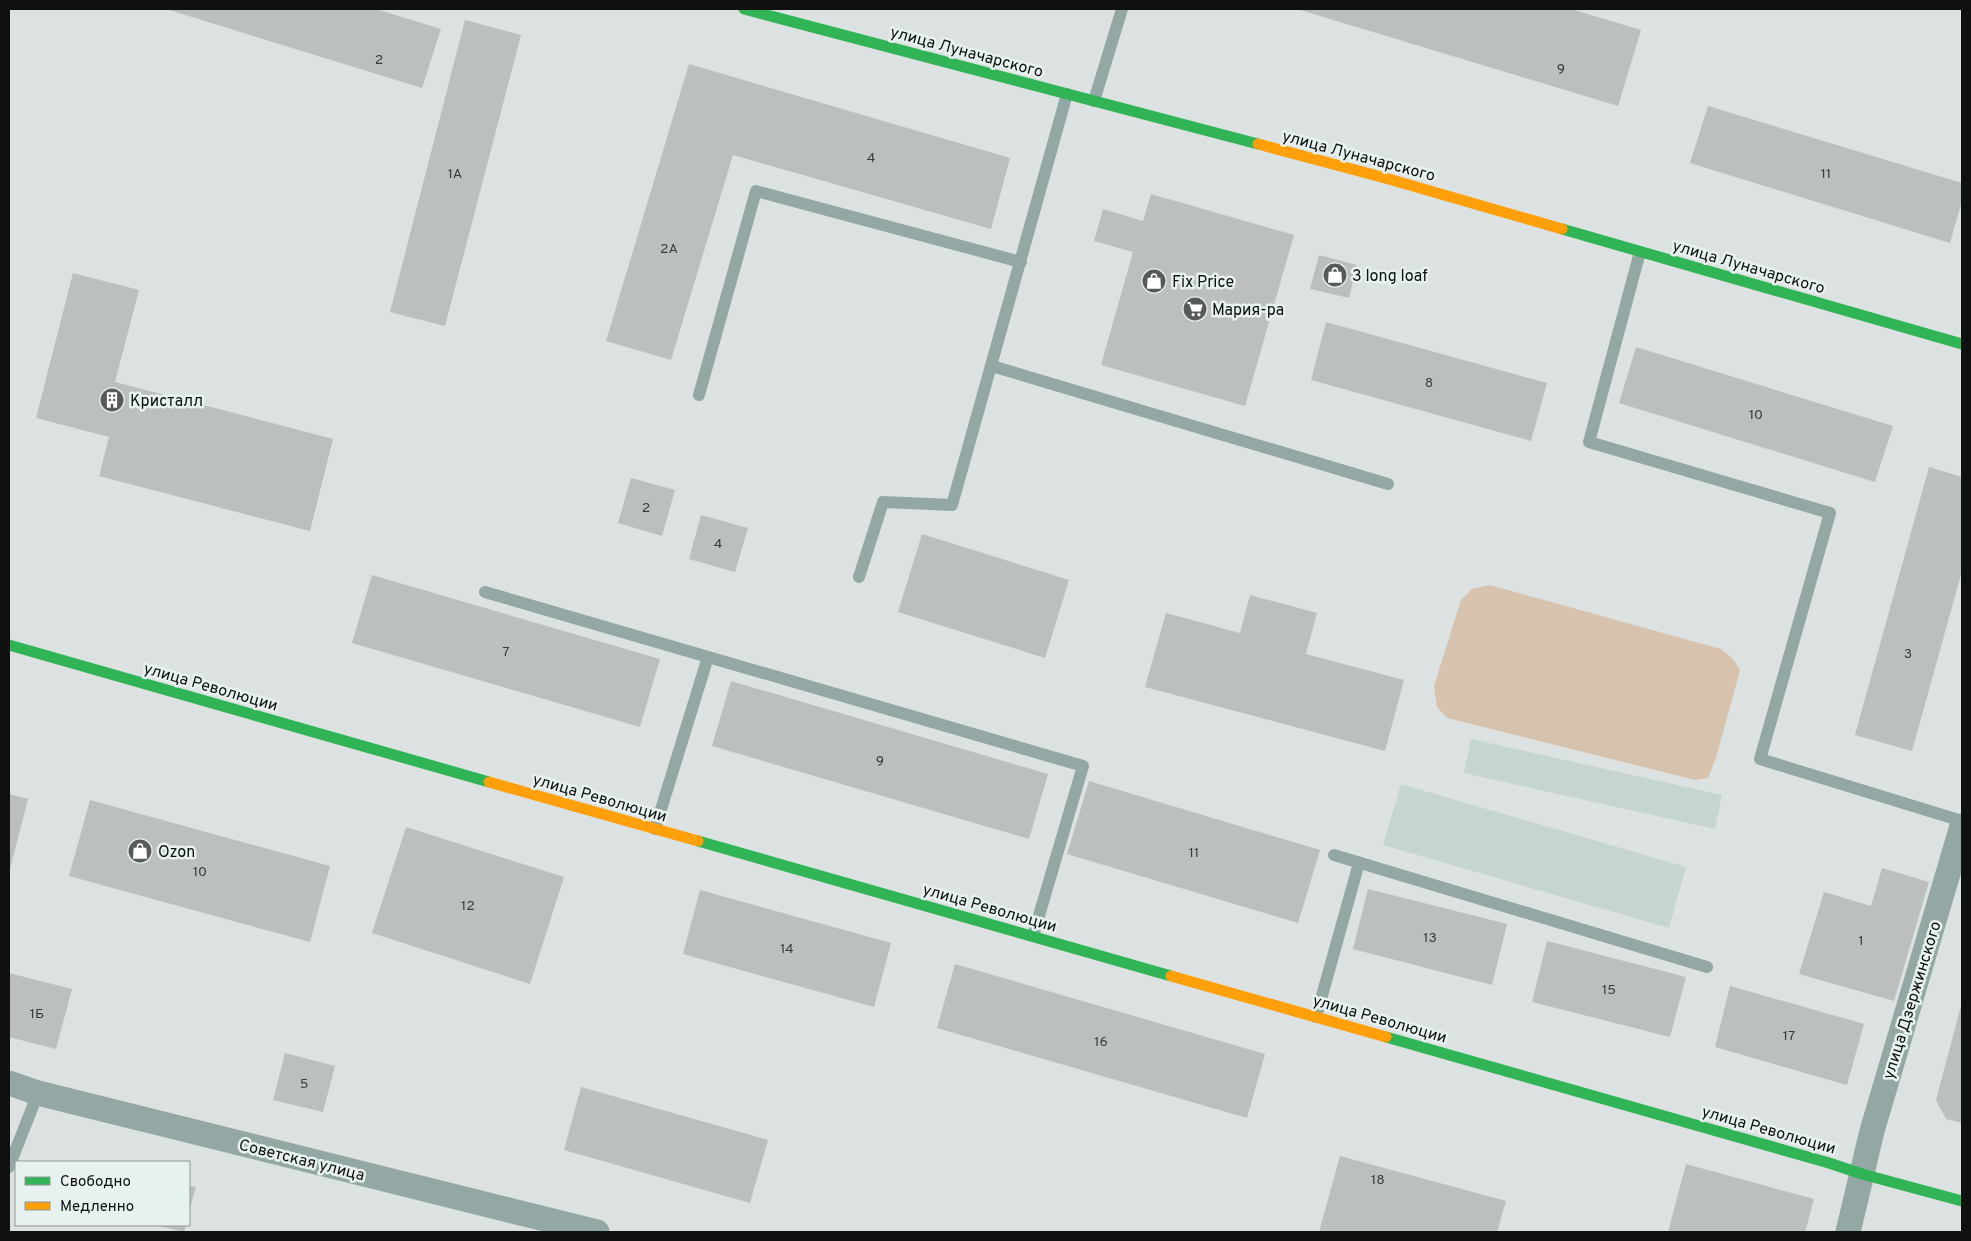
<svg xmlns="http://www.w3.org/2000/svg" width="1971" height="1241" viewBox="0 0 1971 1241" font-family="Overpass,sans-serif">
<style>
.built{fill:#c7d5d2}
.green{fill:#d7c2ad}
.building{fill:#bbbfbe}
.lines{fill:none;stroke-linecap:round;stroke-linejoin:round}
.lane{stroke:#93a8a5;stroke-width:12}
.street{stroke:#93a8a5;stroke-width:25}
.fast{stroke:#30b455;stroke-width:11}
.slow{stroke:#ff9f0a;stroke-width:11}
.labels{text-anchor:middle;stroke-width:5;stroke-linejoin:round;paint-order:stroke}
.number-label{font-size:14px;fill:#393c3c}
.street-label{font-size:16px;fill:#0e1110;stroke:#e7f1ef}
.poi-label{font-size:16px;fill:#0e1110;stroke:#e7f1ef;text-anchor:start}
</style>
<rect width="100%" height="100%" fill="#dce2e1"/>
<path class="built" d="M1471 739 1722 795 1715 829 1464 773Z
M1401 784 1686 867 1669 928 1383 845Z"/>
<path class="green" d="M1490 585 1721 649 1733 659 1740 670 1716 758 1708 778 1695 780 1447 718 1437 707 1434 686 1461 600 1472 589Z"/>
<path class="building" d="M166 9H376L441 29 422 88Z
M1297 9H1571L1641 30 1618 106Z
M465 20 521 35 445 326 390 312Z
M689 64 1010 158 991 229 733 155 671 360 606 341Z
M1708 106 1962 183V201L1950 243 1690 163Z
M1151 194 1294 235 1245 406 1101 365 1133 252 1094 241 1103 209 1143 221Z
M1319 255 1357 265 1349 298 1310 289Z
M73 273 139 290 115 382 333 439 310 531 99 476 109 437 36 418Z
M1326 322 1547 383 1531 441 1311 380Z
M1636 347 1893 426 1875 482 1619 403Z
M1929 467 1962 477V571L1912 751 1855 735Z
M631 478 675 490 662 536 618 523Z
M701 515 748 528 735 572 689 559Z
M922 534 1069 580 1045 658 898 612Z
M372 575 660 659 640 727 352 643Z
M1250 595 1317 613 1306 654 1404 680 1385 751 1145 687 1166 613 1240 633Z
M731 681 1048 774 1029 839 712 746Z
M1089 781 1320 850 1298 923 1067 854Z
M9 794 28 799 10 869H9Z
M90 800 330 866 310 942 69 876Z
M406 827 564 877 530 984 372 933Z
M1882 868 1929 882 1894 1001 1799 974 1824 892 1871 906Z
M1368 889 1507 924 1492 985 1353 949Z
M700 890 891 943 874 1007 683 954Z
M1547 941 1686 977 1670 1037 1532 1002Z
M955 964 1265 1054 1247 1118 937 1028Z
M9 973 72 989 56 1049 9 1037Z
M1730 986 1864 1024 1847 1085 1715 1047Z
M1962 1002V1123L1946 1119 1936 1100Z
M285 1053 335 1066 323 1112 273 1100Z
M581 1087 768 1140 750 1203 564 1150Z
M1340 1156 1506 1201 1497 1232H1319Z
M1686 1164 1814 1199 1805 1232H1668Z
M189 1186 196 1187 189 1212Z
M155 1225H186L184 1232Z"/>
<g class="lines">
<path class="lane" d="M1094 101 1122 9
M1640 252 1589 442 1830 513 1760 759 1962 821
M992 366 1388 484
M699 395 756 191 1021 262
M859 577 883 502 952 505 1067 94
M485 592 1083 766 1033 936
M655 829 708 657
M1334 855 1707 967
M1316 1017 1359 863
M9 1167 38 1093"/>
<path class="street" d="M9 1083 38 1093 597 1232
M1848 1232 1872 1131 1962 826"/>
<path class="fast" d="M744 9 1258 144
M1562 229 1962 344
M9 645 489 782
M698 841 1171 976
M1386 1037 1829 1163 1862 1174 1962 1201"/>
<path class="slow" d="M1258 144 1385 178 1562 229
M489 782 698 841
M1171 976 1386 1037"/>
</g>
<defs>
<symbol id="shop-disc" viewBox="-11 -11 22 22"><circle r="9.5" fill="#565a59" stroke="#e7f1ef"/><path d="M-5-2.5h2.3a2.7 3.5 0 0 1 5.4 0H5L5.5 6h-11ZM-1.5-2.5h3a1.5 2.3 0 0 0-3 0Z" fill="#fff"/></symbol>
<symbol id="supermarket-disc" viewBox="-11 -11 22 22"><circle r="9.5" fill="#565a59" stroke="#e7f1ef"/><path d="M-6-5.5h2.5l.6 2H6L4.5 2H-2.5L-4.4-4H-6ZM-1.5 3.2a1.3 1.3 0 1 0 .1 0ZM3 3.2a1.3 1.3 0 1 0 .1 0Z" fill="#fff"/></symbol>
<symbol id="building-disc" viewBox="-11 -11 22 22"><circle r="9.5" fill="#565a59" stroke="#e7f1ef"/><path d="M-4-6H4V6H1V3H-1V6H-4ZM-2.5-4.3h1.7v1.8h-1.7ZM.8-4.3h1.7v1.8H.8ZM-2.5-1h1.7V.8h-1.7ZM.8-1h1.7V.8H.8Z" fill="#fff"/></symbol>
</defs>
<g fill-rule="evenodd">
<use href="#shop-disc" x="1321" y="261" width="28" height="28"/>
<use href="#shop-disc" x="1140" y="267" width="28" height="28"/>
<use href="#supermarket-disc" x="1181" y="295" width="28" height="28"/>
<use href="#building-disc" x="98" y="386" width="28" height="28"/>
<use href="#shop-disc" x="126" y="837" width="28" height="28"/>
</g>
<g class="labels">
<g class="number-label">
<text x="379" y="64">2</text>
<text x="1561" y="73">9</text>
<text x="871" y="162">4</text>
<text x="455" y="178">1А</text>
<text x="1826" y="178">11</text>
<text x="669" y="253">2А</text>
<text x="1429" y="387">8</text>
<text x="1756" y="419">10</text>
<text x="646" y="512">2</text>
<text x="718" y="548">4</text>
<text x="506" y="656">7</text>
<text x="1908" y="658">3</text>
<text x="880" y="765">9</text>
<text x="1194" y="857">11</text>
<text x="200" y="876">10</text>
<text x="468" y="910">12</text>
<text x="1430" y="942">13</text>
<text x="1861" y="945">1</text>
<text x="787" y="953">14</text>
<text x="1609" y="994">15</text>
<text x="37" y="1018">1Б</text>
<text x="1789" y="1040">17</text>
<text x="1101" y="1046">16</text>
<text x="304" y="1088">5</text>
<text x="1378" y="1184">18</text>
</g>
<g class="street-label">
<text transform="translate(967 51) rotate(15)" y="6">улица Луначарского</text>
<text transform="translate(1359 155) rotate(15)" y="6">улица Луначарского</text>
<text transform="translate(1749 266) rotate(16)" y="6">улица Луначарского</text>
<text transform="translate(211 686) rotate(16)" y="6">улица Революции</text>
<text transform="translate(600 797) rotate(16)" y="6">улица Революции</text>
<text transform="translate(990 907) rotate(16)" y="6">улица Революции</text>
<text transform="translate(1911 1000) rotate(-73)" y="6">улица Дзержинского</text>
<text transform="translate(1380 1018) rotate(16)" y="6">улица Революции</text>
<text transform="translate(1769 1129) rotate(16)" y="6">улица Революции</text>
<text transform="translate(302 1159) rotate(14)" y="6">Советская улица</text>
</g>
<g class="poi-label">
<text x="1352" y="281">3 long loaf</text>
<text x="1172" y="287">Fix Price</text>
<text x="1212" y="315">Мария-ра</text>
<text x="130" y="406">Кристалл</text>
<text x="158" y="857">Ozon</text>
</g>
</g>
<rect width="1971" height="1241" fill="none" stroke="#0e1110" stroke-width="20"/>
<rect x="15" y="1161" width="175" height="65" fill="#e7f1ef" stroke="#909796"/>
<rect x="25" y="1177" width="25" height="8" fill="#30b455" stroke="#909796"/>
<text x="60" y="1186" font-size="15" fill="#0e1110">Свободно</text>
<rect x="25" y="1202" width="25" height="8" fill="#ff9f0a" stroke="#909796"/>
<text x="60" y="1211" font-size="15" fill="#0e1110">Медленно</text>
</svg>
